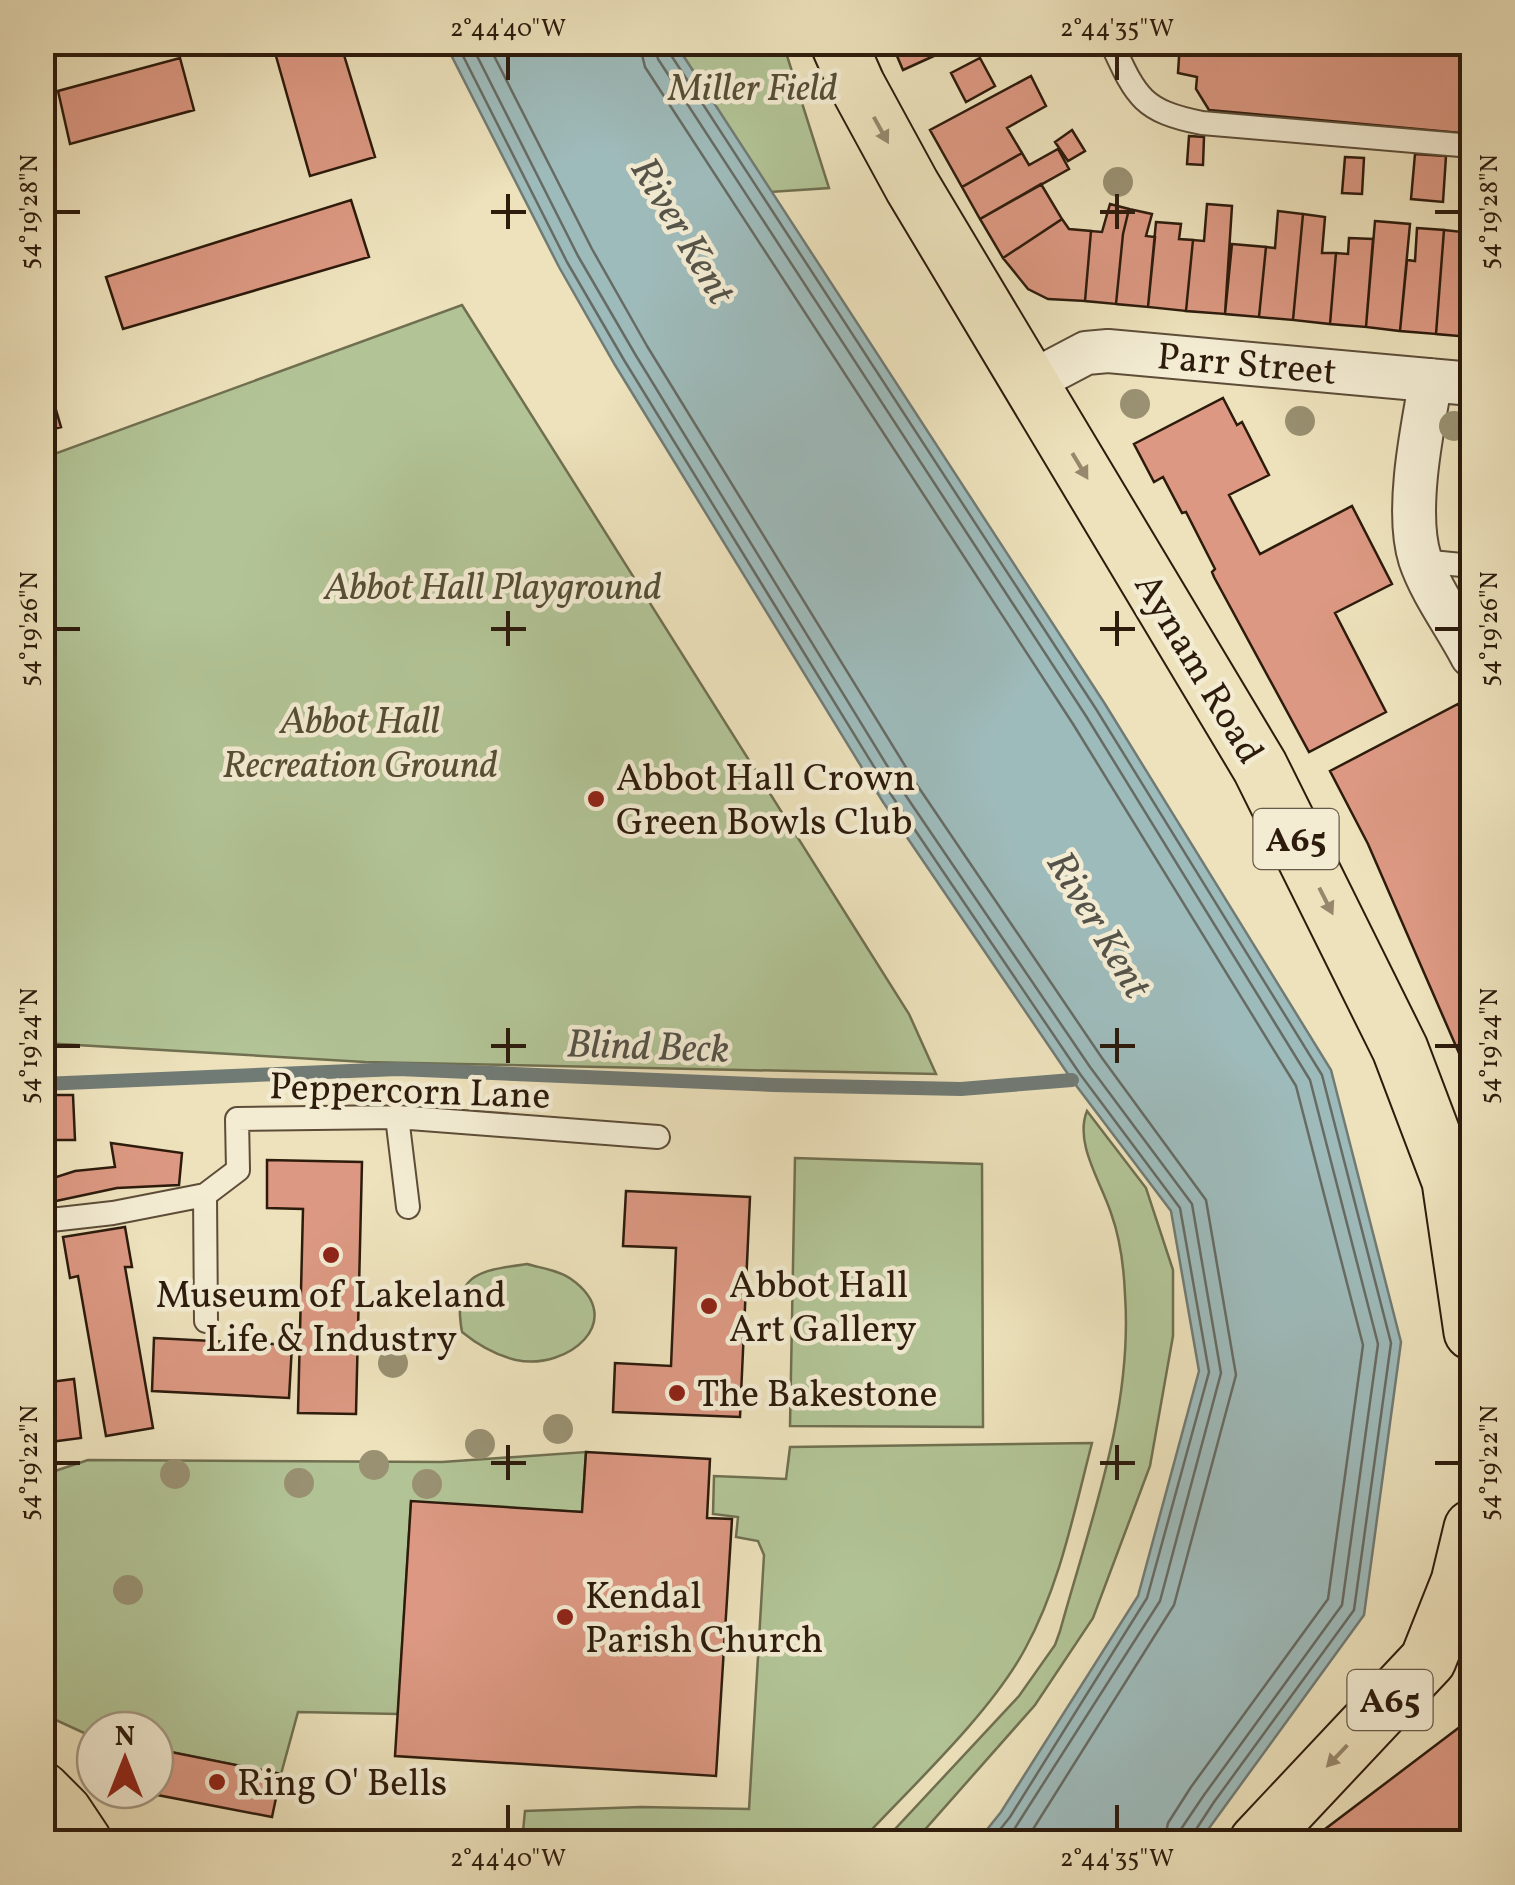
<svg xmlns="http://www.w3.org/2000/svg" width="1515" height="1885" viewBox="0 0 1515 1885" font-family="Vollkorn,serif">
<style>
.green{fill:#b2c496;stroke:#707051;stroke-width:2.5}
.water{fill:#9ebbbb;stroke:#717b75;stroke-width:2.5}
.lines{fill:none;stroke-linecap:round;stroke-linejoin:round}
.shore{stroke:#666b64;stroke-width:2.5}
.stream{stroke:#717b75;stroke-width:14}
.building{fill:#dc9882;stroke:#2d1b0c;stroke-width:2.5}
.lane-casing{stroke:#5d4d38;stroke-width:26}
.street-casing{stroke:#5d4d38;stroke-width:46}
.highway-casing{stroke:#2d1b0c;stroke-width:59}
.lane{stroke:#f3ecd3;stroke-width:22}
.street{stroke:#f3ecd3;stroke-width:42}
.highway{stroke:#ede2bc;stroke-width:55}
.tree{fill:#999172}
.oneway{fill:#97886d}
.ticks{fill:none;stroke:#2d1b0c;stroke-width:4}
.poi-dot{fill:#8f2418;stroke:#f3ecd3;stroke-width:4}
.labels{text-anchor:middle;stroke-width:9;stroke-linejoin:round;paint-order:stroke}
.shield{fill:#f3ecd3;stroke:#685a48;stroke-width:2.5}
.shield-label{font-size:35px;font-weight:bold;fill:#2d1b0c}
.park-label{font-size:38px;font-style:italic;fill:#554e35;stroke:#f3ecd3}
.street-label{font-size:38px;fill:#2d1b0c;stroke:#f3ecd3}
.poi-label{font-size:38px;fill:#2d1b0c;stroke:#f3ecd3;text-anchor:start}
.water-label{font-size:40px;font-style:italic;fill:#555349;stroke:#f3ecd3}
.neatline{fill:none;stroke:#2d1b0c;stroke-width:4}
.ticks-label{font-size:25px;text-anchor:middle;fill:#2d1b0c}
</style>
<rect width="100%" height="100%" fill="#ede2bc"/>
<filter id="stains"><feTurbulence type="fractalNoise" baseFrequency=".002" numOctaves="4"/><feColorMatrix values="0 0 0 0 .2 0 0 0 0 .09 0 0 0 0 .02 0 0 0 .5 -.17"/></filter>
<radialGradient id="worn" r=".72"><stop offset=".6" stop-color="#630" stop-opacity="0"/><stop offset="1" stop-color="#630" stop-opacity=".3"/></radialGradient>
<path class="green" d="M675 43H783L829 188 770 192Z
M462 305 909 1014 936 1074 365 1062 43 1043V458Z
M1087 1111 1146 1188 1173 1270V1336L1150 1466 1093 1618 1035 1705 914 1842H883L1019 1696 1055 1645 1060 1631C1090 1522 1133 1410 1125 1295 1124 1269 1120 1238 1111 1213 1101 1182 1074 1143 1087 1111Z
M795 1158 982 1164 983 1427 790 1426Z
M527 1264C540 1268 559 1270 571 1279 629 1320 568 1371 516 1360 495 1355 478 1345 462 1332 452 1274 477 1271 527 1264Z
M1092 1443C1074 1512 1060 1585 1025 1649 990 1714 911 1787 860 1842H522L525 1811 641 1807 749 1809 764 1555 758 1541 736 1537 738 1517 713 1514 714 1476 786 1479 790 1447Z
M586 1452 582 1512 411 1502 398 1714 298 1712 281 1774 155 1749V1730H95V1738L47 1716 43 1711 42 1479 52 1472 88 1460 442 1462Z"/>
<path class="water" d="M445 43H675L1105 704 1331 1070 1401 1342 1364 1615 1199 1842H977L1001 1812 1138 1596 1199 1371 1171 1211 1072 1080 883 802 615 365 559 267Z"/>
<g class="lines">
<path class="shore" d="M456 42 567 262 624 360 892 796 1080 1074 1180 1208 1209 1372 1147 1598 1010 1817 990 1842
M470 42 578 256 635 354 902 790 1090 1067 1192 1204 1221 1373 1160 1601 1006 1842
M487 42 592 249 647 346 915 782 1102 1058 1206 1200 1236 1375 1174 1605 1025 1842
M639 42 645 67 1073 724 1296 1086 1363 1345 1328 1599 1191 1787 1168 1823 1164 1842
M654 42 658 59 1086 716 1310 1080 1378 1344 1342 1605 1204 1795 1181 1829 1179 1842
M667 42 669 52 1096 709 1322 1075 1391 1343 1354 1610 1214 1802 1193 1834 1192 1842"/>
<path class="stream" d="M42 1084 398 1069 773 1085 961 1089 1072 1080"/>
</g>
<path class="building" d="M272 42H340L375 157 310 176Z
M891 42H931L936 55 903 70Z
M1119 42H1180L1179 55 1123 50Z
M1180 42H1472V134L1209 110 1196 89 1197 77 1178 73Z
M180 58 194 110 70 144 58 91Z
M980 58 995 86 966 102 951 73Z
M1031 76 1046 106 1007 128 1022 153 962 187 930 130Z
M1072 130 1085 151 1068 161 1055 142Z
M1189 136 1204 137 1203 165 1187 164Z
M1058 149 1069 169 980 219 962 187 1022 153 1029 165Z
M1415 154 1446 156 1443 202 1411 199Z
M1345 157 1364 158 1362 194 1342 193Z
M1041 184 1062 219 1003 258 980 219Z
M351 200 369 257 123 329 106 277Z
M1110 204 1129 209 1123 234 1116 304 1085 301 1091 231 1102 232Z
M1207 204 1232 206 1225 314 1186 311 1193 240 1204 241Z
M1129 209 1152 214 1146 236 1155 237 1148 307 1116 304 1123 234Z
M1278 211 1303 214 1293 320 1259 317 1266 247 1275 248Z
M1303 214 1325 217 1322 253H1336L1330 324 1293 320Z
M1062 219 1069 229 1091 231 1085 301 1048 299 1028 289 1003 258Z
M1375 221 1410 224 1400 331 1366 327Z
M1156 222 1181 224 1179 239 1193 240 1186 311 1148 307Z
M1417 228 1444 230 1436 334 1400 331 1407 260 1415 261Z
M1444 230 1472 233 1470 337 1436 334Z
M1349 238 1373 239 1366 327 1330 324 1336 253 1348 254Z
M1232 244 1266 247 1259 317 1225 314Z
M47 379 61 427 42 432V380Z
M1223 398 1237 425 1242 422 1269 475 1229 495 1260 554 1352 506 1392 584 1335 613 1386 712 1309 752 1214 577 1212 572 1215 569 1186 512 1182 513 1163 477 1154 482 1134 444Z
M1458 704 1472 732V1083L1368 844 1330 771Z
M42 1094 46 1095 47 1140 42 1139Z
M46 1095H73L75 1140H47Z
M111 1143 182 1153 179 1185 117 1188 56 1201 50 1179 75 1171 115 1167Z
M267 1160 362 1162 356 1414 298 1413 303 1209 267 1208Z
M626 1191 750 1197 740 1417 613 1412 615 1363 671 1366 676 1248 623 1246Z
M125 1227 132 1267H125L153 1428 106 1436 78 1276 70 1278 63 1237Z
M154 1338 292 1345 289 1398 152 1391Z
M74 1379 81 1438 42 1443V1383Z
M586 1452 710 1459 707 1518 732 1519 716 1776 395 1756 411 1501 582 1512Z
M1461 1726 1472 1741V1842H1315L1312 1839Z
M156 1749 281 1774 272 1817 147 1793 155 1790Z"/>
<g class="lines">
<defs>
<path id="lane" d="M1111 42C1136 96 1141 111 1202 123L1472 146
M1421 561 1472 566
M397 1117 408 1207
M205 1195 206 1321
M42 1221 113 1213 205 1195 238 1170 237 1119 397 1117 658 1137"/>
<path id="street" d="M1431 380C1422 429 1405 512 1420 559 1431 592 1456 625 1472 656
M1029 383 1086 353 1108 351 1472 384"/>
<path id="highway" d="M838 42 857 85 912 186 1260 767 1400 1049 1450 1181 1472 1332
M42 1790 64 1812 84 1842
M1257 1842 1428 1660 1459 1582 1472 1528"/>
</defs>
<use href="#lane" class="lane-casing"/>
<use href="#street" class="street-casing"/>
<use href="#highway" class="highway-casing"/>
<use href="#lane" class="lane"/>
<use href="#street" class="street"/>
<use href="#highway" class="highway"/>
</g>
<g class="tree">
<circle cx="1118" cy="182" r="15"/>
<circle cx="1135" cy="404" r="15"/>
<circle cx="1300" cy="421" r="15"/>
<circle cx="1454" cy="426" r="15"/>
<circle cx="393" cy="1363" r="15"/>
<circle cx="558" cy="1429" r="15"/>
<circle cx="480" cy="1444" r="15"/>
<circle cx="374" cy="1465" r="15"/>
<circle cx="175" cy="1474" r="15"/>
<circle cx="299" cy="1483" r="15"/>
<circle cx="427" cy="1484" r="15"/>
<circle cx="128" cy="1590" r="15"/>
</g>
<defs><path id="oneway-solid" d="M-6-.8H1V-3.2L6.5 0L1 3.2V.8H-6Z" transform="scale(2.5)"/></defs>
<g class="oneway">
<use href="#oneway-solid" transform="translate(881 130) rotate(61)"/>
<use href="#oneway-solid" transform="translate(1080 466) rotate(59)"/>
<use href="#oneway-solid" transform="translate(1326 901) rotate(63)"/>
<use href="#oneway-solid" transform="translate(1337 1756) rotate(134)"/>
</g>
<path class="ticks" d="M508 55V80M1117 55V80M508 194V229M1117 194V229M55 212H80M491 212H526M1100 212H1135M1435 212H1460M508 611V646M1117 611V646M55 629H80M491 629H526M1100 629H1135M1435 629H1460M508 1028V1063M1117 1028V1063M55 1046H80M491 1046H526M1100 1046H1135M1435 1046H1460M508 1445V1480M1117 1445V1480M55 1463H80M491 1463H526M1100 1463H1135M1435 1463H1460M508 1805V1830M1117 1805V1830"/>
<g class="poi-dot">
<circle cx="596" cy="799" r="10"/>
<circle cx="331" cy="1255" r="10"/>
<circle cx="709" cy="1306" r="10"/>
<circle cx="677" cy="1393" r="10"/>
<circle cx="565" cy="1617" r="10"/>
<circle cx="217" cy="1782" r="10"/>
</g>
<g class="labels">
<g class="shield">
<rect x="1253.5" y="809" width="85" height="60" rx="8"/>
<rect x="1347.5" y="1670" width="85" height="60" rx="8"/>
</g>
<g class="shield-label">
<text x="1296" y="851">A65</text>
<text x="1390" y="1712">A65</text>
</g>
<g class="park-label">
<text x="753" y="100">Miller Field</text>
<text x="493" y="599">Abbot Hall Playground</text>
<text x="360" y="733">Abbot Hall<tspan x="360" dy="44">Recreation Ground</tspan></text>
</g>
<g class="street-label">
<text transform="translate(1247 363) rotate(5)" y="13">Parr Street</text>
<text transform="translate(1200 668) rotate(59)" y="13">Aynam Road</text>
<text transform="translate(410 1090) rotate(2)" y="13">Peppercorn Lane</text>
</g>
<g class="poi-label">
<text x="616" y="790">Abbot Hall Crown<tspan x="616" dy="44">Green Bowls Club</tspan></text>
<text x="729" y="1297">Abbot Hall<tspan x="729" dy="44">Art Gallery</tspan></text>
<text x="331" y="1307" text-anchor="middle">Museum of Lakeland<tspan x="331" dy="44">Life &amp; Industry</tspan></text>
<text x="697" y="1406">The Bakestone</text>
<text x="585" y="1608">Kendal<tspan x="585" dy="44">Parish Church</tspan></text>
<text x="237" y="1795">Ring O' Bells</text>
</g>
<g class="water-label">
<text transform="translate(684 230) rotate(59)" y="14">River Kent</text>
<text transform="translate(1100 924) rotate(59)" y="14">River Kent</text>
<text transform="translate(648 1045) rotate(2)" y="14">Blind Beck</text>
</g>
</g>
<rect width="1515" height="1885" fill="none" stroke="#ede2bc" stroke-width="110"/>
<g transform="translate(125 1760)"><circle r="48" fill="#f3ecd3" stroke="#a49883" stroke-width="2.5"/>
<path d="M0-8L18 38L0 25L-18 38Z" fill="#8f2418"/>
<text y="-15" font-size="28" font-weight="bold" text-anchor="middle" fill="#2d1b0c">N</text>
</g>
<rect x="55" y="55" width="1405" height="1775" class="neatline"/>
<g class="ticks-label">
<text x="508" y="36">2°44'40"W</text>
<text x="1117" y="36">2°44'35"W</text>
<text transform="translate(28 212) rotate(-90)" y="9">54°19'28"N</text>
<text transform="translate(1488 212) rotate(-90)" y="9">54°19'28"N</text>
<text transform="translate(28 629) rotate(-90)" y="9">54°19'26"N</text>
<text transform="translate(1488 629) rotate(-90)" y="9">54°19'26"N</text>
<text transform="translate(28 1046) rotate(-90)" y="9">54°19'24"N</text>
<text transform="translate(1488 1046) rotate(-90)" y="9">54°19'24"N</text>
<text transform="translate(28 1463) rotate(-90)" y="9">54°19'22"N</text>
<text transform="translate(1488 1463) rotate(-90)" y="9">54°19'22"N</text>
<text x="508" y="1866">2°44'40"W</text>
<text x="1117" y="1866">2°44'35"W</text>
</g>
<rect width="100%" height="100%" filter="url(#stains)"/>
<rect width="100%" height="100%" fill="url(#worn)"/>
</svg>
